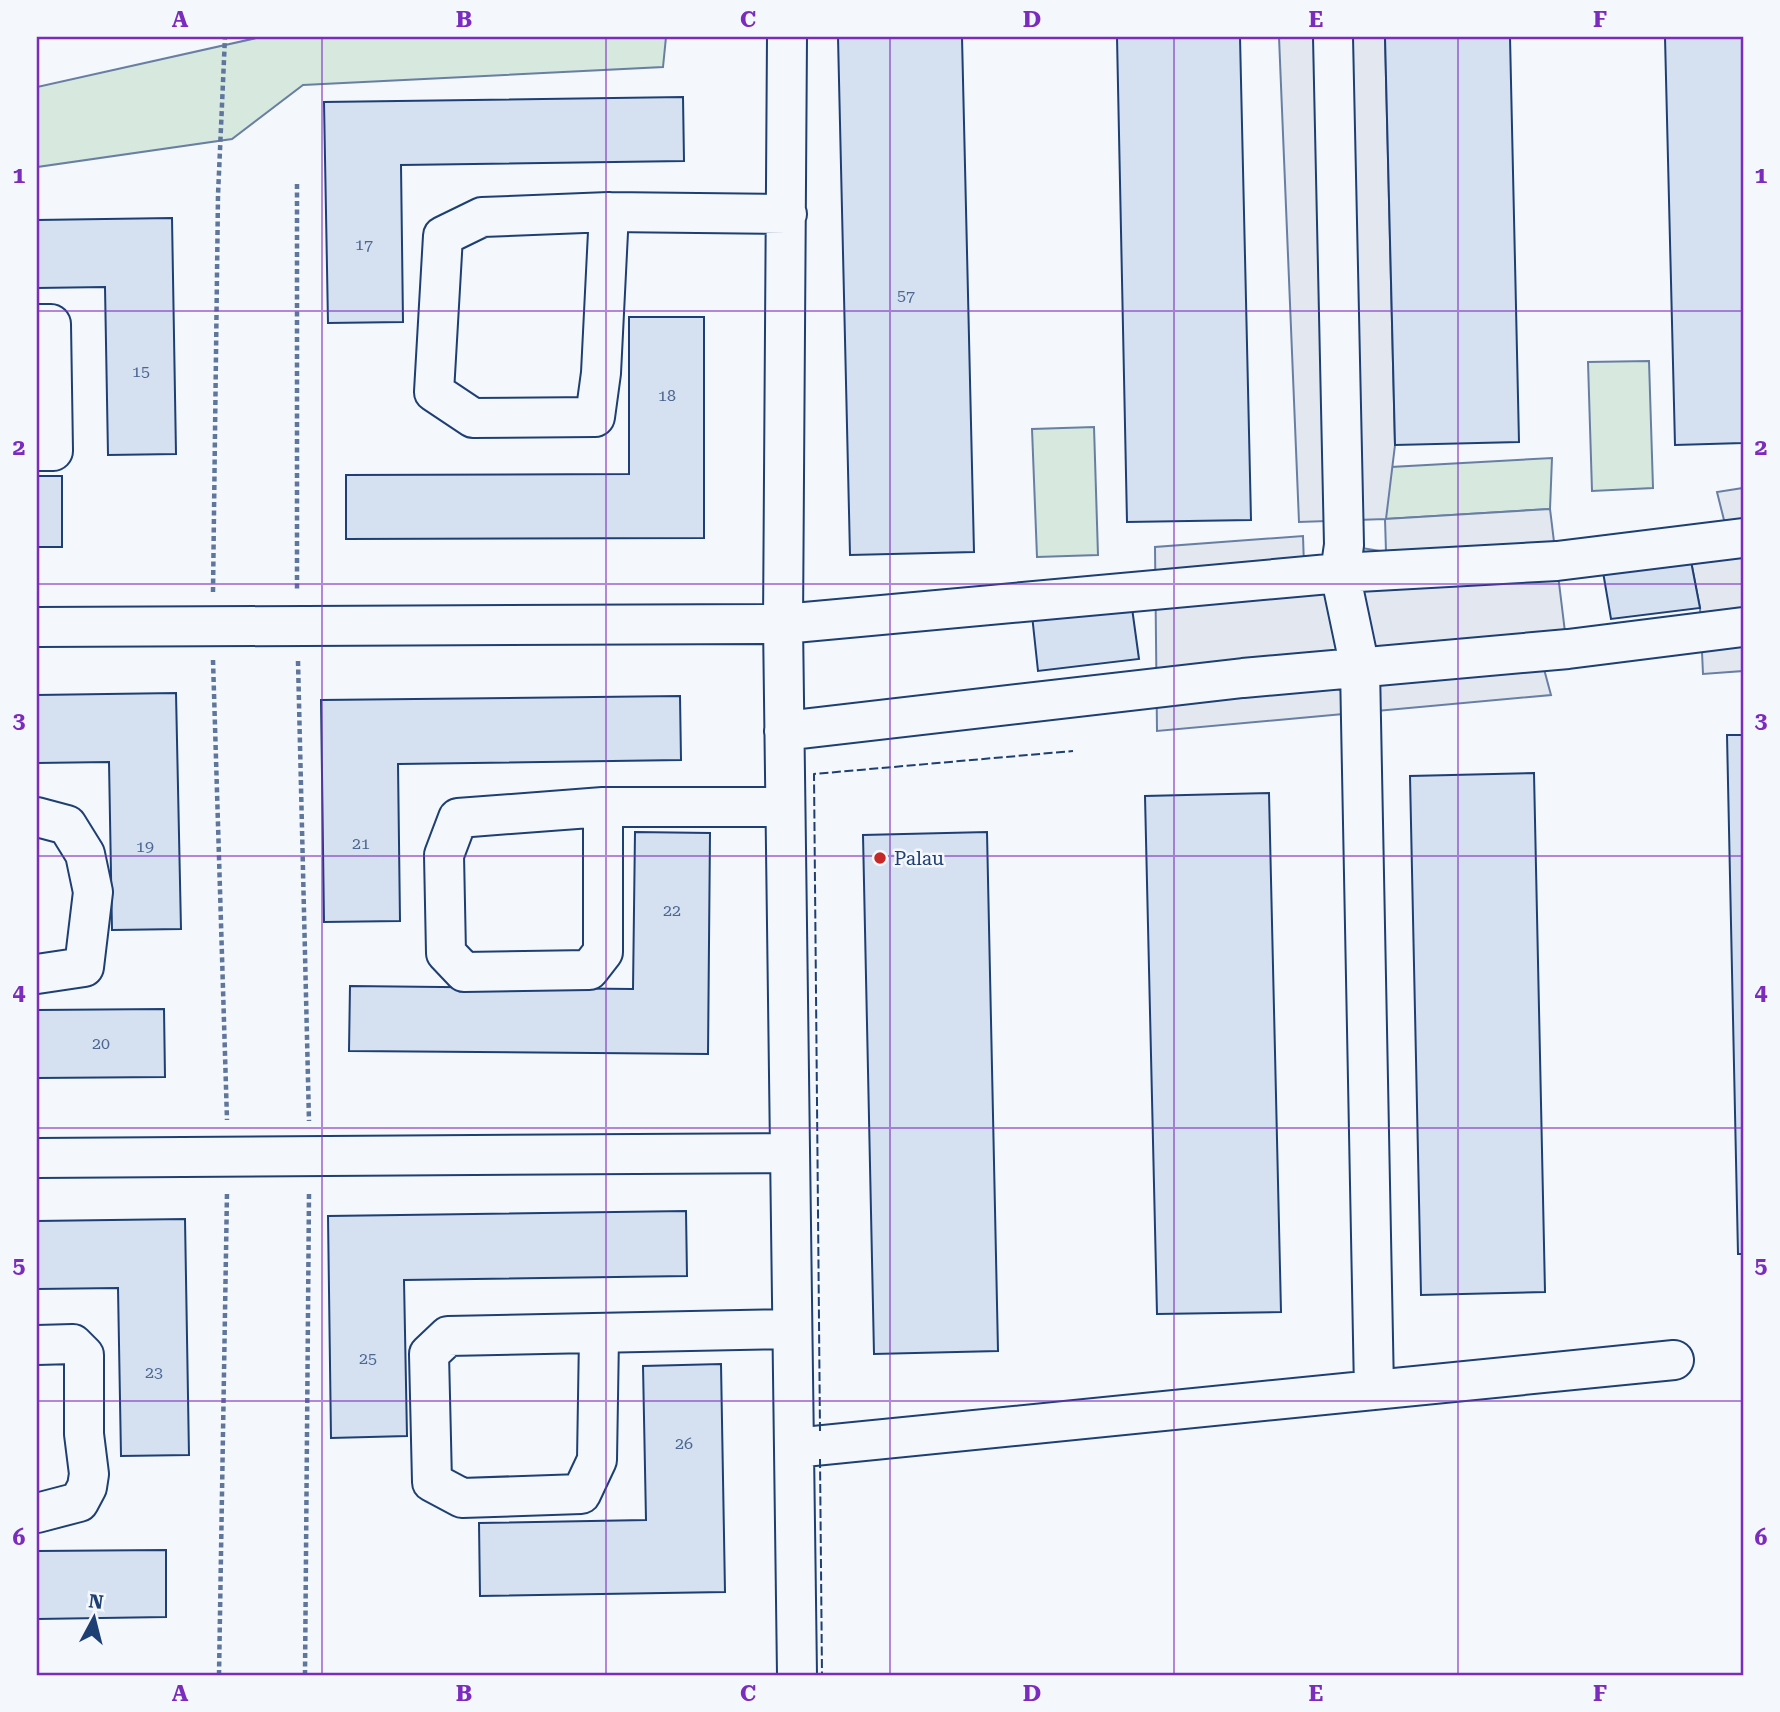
<svg xmlns="http://www.w3.org/2000/svg" width="1780" height="1712" viewBox="0 0 1780 1712" font-family="'Roboto Serif',serif">
<style>
.green{fill:#d7e8df;stroke:#687fa3;stroke-width:2}
.parking{fill:#e3e8f0;stroke:#687fa3;stroke-width:2}
.building{fill:#d5e0f0;stroke:#1d3f73;stroke-width:2}
.lines{fill:none;stroke-linecap:round;stroke-linejoin:round}
.minor-casing{stroke:#1d3f73;stroke-width:42}
.path{stroke:#5e769c;stroke-width:4.5;stroke-dasharray:5 3.5;stroke-linecap:butt}
.minor{stroke:#f4f7fb;stroke-width:38}
.fence{stroke:#1d3f73;stroke-width:2;stroke-dasharray:9 3.5;stroke-linecap:butt}
.grid{fill:none;stroke:#7b2cbf;stroke-width:2;stroke-opacity:0.55}
.poi-dot{fill:#c62828;stroke:#f4f7fb;stroke-width:2.5}
.labels{text-anchor:middle;stroke-width:5;stroke-linejoin:round;paint-order:stroke}
.number-label{font-size:16px;fill:#4b6792}
.poi-label{font-size:19px;fill:#1d3f73;stroke:#f4f7fb;text-anchor:start}
.neatline{fill:none;stroke:#7b2cbf;stroke-width:2.5}
.grid-label{font-size:23px;text-anchor:middle;font-weight:bold;fill:#7b2cbf}
</style>
<rect width="100%" height="100%" fill="#f4f7fb"/>
<path class="green" d="M261 37H666L663 67 303 85 232 139 37 167V87Z
M1649 361 1653 488 1592 491 1588 362Z
M1094 427 1098 555 1037 557 1032 429Z
M1552 458 1550 509 1385 519 1391 467Z"/>
<path class="parking" d="M1279 37H1385L1395 445 1386 519 1550 509 1569 665 1544 669 1551 695 1157 731 1155 547 1303 536 1304 566 1344 545 1386 552 1385 519 1299 522Z
M1743 488V671L1703 674 1700 608 1690 556 1725 524 1717 492Z"/>
<path class="building" d="M838 37H962L974 552 850 555Z
M1117 37H1240L1251 520 1127 522Z
M1385 37H1510L1519 442 1395 445Z
M1665 37H1743V443L1675 445Z
M683 97 684 161 401 165 403 322 328 323 324 102Z
M172 218 176 454 108 455 105 287 37 288V220Z
M629 317H704V538L346 539V475L629 474Z
M37 476H62V547H37Z
M1690 556 1700 608 1611 619 1602 566Z
M1132 608 1139 659 1038 671 1032 615Z
M176 693 181 929 112 930 109 762 37 763V695Z
M680 696 681 760 398 764 400 921 324 922 321 700Z
M1727 735H1743V1254H1738Z
M1534 773 1545 1292 1421 1295 1410 776Z
M1269 793 1281 1312 1157 1314 1145 796Z
M635 832 710 833 708 1054 349 1051 350 986 633 989Z
M987 832 998 1351 874 1354 863 835Z
M164 1009 165 1077 37 1078V1010Z
M686 1211 687 1276 404 1280 407 1436 331 1438 328 1216Z
M185 1219 189 1455 121 1456 118 1288 37 1289V1221Z
M721 1364 725 1592 480 1596 479 1523 646 1520 643 1366Z
M166 1550V1617L37 1619V1551Z"/>
<g class="lines">
<defs>
<path id="minor" d="M787 37 783 624 797 1675
M609 212 601 373 595 417 473 418 434 392 443 236 482 217 609 212 787 214
M37 324H51L53 451H37
M37 627 783 624 1340 573 1344 545 1333 37
M784 731 1243 678 1568 649 1743 627
M603 807V952L589 970 464 972 446 953 444 855 458 818 603 807H785
M37 817 67 825 85 854 93 892 84 967 37 974
M37 1158 790 1153
M599 1336 597 1460 581 1494 462 1498 432 1482 429 1354 448 1336 792 1329
M37 1345 73 1344 84 1355V1434L89 1474 87 1487 79 1502 37 1513
M1374 1390 1360 668 1340 573 1557 561 1743 538
M794 1448 1674 1360"/>
</defs>
<use href="#minor" class="minor-casing"/>
<path class="path" d="M297 184V590
M213 592 218 195 225 37
M213 660 227 1120
M298 661 309 1121
M219 1675 227 1192
M305 1675 309 1193"/>
<use href="#minor" class="minor"/>
<path class="fence" d="M820 1431 814 774 1073 751
M820 1459 822 1675"/>
</g>
<path class="grid" d="M322 37V1675M606 37V1675M890 37V1675M1174 37V1675M1458 37V1675M37 311H1743M37 584H1743M37 856H1743M37 1128H1743M37 1401H1743"/>
<circle class="poi-dot" cx="880" cy="858" r="7"/>
<g class="labels">
<g class="number-label">
<text x="364" y="250">17</text>
<text x="906" y="301">57</text>
<text x="141" y="377">15</text>
<text x="667" y="401">18</text>
<text x="361" y="849">21</text>
<text x="145" y="852">19</text>
<text x="672" y="916">22</text>
<text x="101" y="1049">20</text>
<text x="368" y="1364">25</text>
<text x="154" y="1378">23</text>
<text x="684" y="1449">26</text>
</g>
<g class="poi-label">
<text x="894" y="865">Palau</text>
</g>
</g>
<rect width="1780" height="1712" fill="none" stroke="#f4f7fb" stroke-width="77"/>
<g transform="translate(94 1618) rotate(7)" stroke="#f4f7fb" stroke-width="5" paint-order="stroke">
<path d="M0-5L12 26L0 18L-12 26Z" fill="#1d3f73"/>
<text y="-10" font-size="19" font-weight="bold" text-anchor="middle" fill="#1d3f73">N</text>
</g>
<rect x="38" y="38" width="1704" height="1636" class="neatline"/>
<g class="grid-label">
<text x="180" y="27">A</text>
<text x="464" y="27">B</text>
<text x="748" y="27">C</text>
<text x="1032" y="27">D</text>
<text x="1316" y="27">E</text>
<text x="1600" y="27">F</text>
<text x="19" y="183">1</text>
<text x="1761" y="183">1</text>
<text x="19" y="455">2</text>
<text x="1761" y="455">2</text>
<text x="19" y="728">3</text>
<text x="1761" y="728">3</text>
<text x="19" y="1000">4</text>
<text x="1761" y="1000">4</text>
<text x="19" y="1273">5</text>
<text x="1761" y="1273">5</text>
<text x="19" y="1545">6</text>
<text x="1761" y="1545">6</text>
<text x="180" y="1701">A</text>
<text x="464" y="1701">B</text>
<text x="748" y="1701">C</text>
<text x="1032" y="1701">D</text>
<text x="1316" y="1701">E</text>
<text x="1600" y="1701">F</text>
</g>
</svg>
